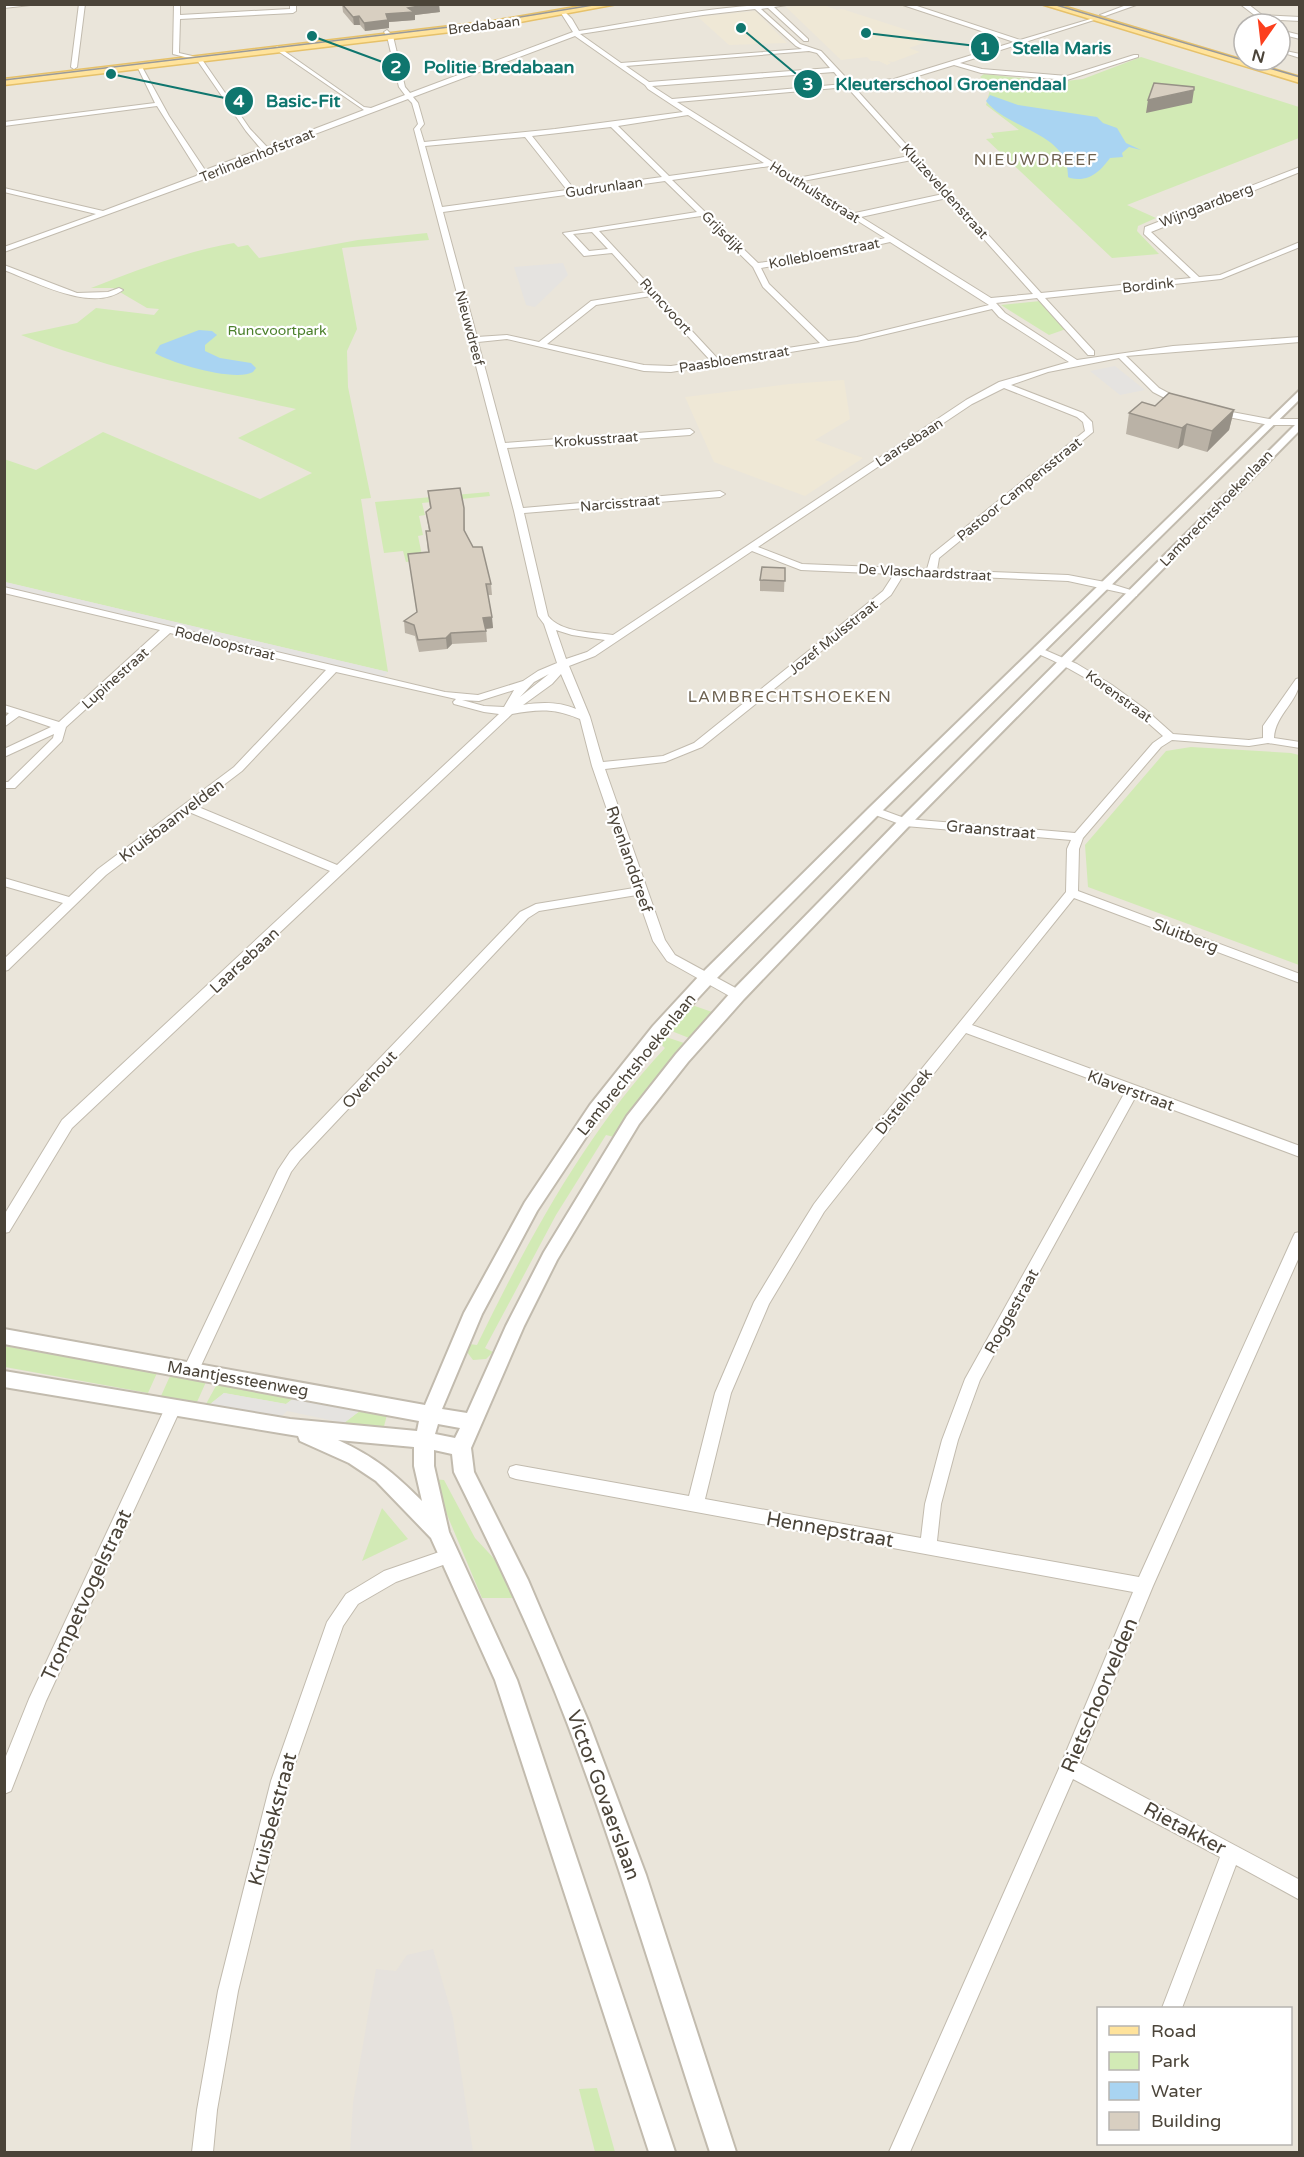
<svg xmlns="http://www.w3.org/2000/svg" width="1304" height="2157" viewBox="0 0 1304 2157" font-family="'Varela Round',sans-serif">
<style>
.residential{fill:#eae5da;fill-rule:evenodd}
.industrial{fill:#e6e2dd}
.education{fill:#efe8d6}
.green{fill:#d2eab5}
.parking{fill:#e5e3e0}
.water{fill:#a9d4f2}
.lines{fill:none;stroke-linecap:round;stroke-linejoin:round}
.minor-casing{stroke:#c2bbae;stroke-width:2}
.tertiary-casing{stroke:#c2bbae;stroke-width:4}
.primary-casing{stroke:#e6c16a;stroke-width:3}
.minor{fill:#fff;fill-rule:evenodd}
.tertiary{fill:#fff;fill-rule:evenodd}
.primary{fill:#ffe39c;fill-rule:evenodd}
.tram{stroke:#9a9a9a;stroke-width:1.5}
.wall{fill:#bab2a6}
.shaded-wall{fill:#979187}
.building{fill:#d8cfc1;stroke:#979187;stroke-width:1.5}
.labels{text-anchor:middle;stroke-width:4.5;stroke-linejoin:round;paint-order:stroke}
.far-street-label{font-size:14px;fill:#4b4439;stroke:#fff}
.far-park-label{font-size:14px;fill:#4a7f2a;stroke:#fff}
.far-quarter-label{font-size:16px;letter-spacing:1.5px;fill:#6e6250;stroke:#fff}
.street-label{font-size:16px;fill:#4b4439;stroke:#fff}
.near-street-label{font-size:20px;fill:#4b4439;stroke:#fff}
.leader{fill:none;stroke:#0f766e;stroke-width:2}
.callout-dot{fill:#0f766e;stroke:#fff;stroke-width:2}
.mark-label{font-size:18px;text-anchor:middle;font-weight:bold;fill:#fff}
.callout-label{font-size:18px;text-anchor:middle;font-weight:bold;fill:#0f766e;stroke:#fff;stroke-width:4.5;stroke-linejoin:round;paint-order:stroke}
</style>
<rect width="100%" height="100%" fill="#f6f3ec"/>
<path class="residential" d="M64 4 1299 5V2152H5V7ZM1244 24H1280V60H1244ZM1098 2008H1290V2144H1098Z"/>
<path class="industrial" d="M433 1949 453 2018 473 2152H350L353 2103 376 1969 396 1971 407 1955Z"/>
<path class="education" d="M821 4 837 10 842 9 935 39 909 48 920 52 893 62 888 61 891 63 887 65 879 61H871L867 57 841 60 786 7Z
M755 11 787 43 729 45 698 17Z
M844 380 850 419 815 440 863 458 805 496 714 462 685 397 789 384Z"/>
<path class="green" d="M1141 57 1299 107V138L1127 205 1156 218 1138 226 1137 231 1159 254 1112 258 986 139 994 138 991 133 1019 130 986 105 991 86 980 77 984 74 1058 82 1083 79Z
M427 233 429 240 342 248 357 329 347 351 348 387 371 498 361 499 388 672 5 582 4 459 36 470 103 432 260 499 312 473 238 438 296 409C203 388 110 370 21 335L77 323 96 308 154 315 159 309 147 308 113 288H91C134 271 187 251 234 243L238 247 248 245 259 258 358 240Z
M1040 301 1066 329 1049 335 1001 305Z
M489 492 490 496 422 503 425 515 419 516 423 535 418 536 423 560 406 562 403 551 384 553 375 502Z
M1191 747 1291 753 1299 755V965L1088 887 1085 845 1166 751Z
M692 1005 712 1012 689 1038 669 1030Z
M663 1036 684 1043 647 1089 614 1137 606 1135 556 1215 485 1348 493 1352 486 1359 473 1360 467 1352 469 1344 477 1345C528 1240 585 1134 665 1048L659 1042Z
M5 1346 157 1373 148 1393 5 1367Z
M170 1376 206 1382 197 1402 161 1396Z
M217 1384 294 1398 286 1404 224 1393 209 1405 206 1404Z
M361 1410 387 1415 383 1430 344 1423Z
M432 1479 444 1480 475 1538 500 1565 514 1598H482Z
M382 1508 408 1539 362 1561Z
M597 2088 615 2152H595L579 2089Z"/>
<path class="parking" d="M563 263 568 275 535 307 526 305 514 267Z
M1115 366 1145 390 1120 395 1090 371Z
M5 582 388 672 383 678 5 588Z
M224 1393 286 1404 294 1398 361 1410 344 1423 287 1411 279 1419 209 1405Z"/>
<path class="water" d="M990 95 1018 105 1097 117 1103 123 1117 128 1126 143 1141 150 1129 147 1122 153 1123 157 1110 158C1101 170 1090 183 1070 178L1068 177C1069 132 1008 130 986 101Z
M199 330 212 331 217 335 205 345V351L220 358 251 363 256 368 253 372C235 382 173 364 155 353L160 345Z"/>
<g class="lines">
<defs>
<path id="minor" d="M4 4H39L4 8Z
M79 4H85L77 67 74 69 71 67Z
M174 4H180V15L290 9V4H296V11L293 13 180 19 179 53 201 58 250 129 267 147 364 110 275 49 277 46 364 107 371 108 405 95 399 87 387 36 384 32 387 30 393 36 405 87 410 93 573 32 561 13 564 11 572 19 579 31C649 20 721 4 793 4L774 7 808 39V41H804L768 8 761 9 800 44 821 51 851 83 894 79 1014 42 900 4H911L1020 40 1094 18V20L960 63 982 69 1067 76 1134 55H1138V57L1067 80 981 73 954 65 895 83 854 87 1041 293 1191 278 1144 234 1145 227 1300 167V172L1151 232 1199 277 1220 275 1300 242V247L1221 279 1045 298 1094 351V355H1088L1037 298 996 303 1005 313 1077 360 1173 346 1300 337V342L1126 356 1159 388 1185 402 1186 404 1182 407 1153 392 1119 358 1048 372 1011 385 1083 413 1092 422 1093 432 939 558 937 570 1068 575 1105 582 1137 592V596L1068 581 904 574 891 595 702 747 665 762 605 769 665 940 675 955 743 992 744 995 743 998H733L667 961 653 941 637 895 539 911 528 918 300 1160 291 1172 199 1370 197 1374 191 1376 185 1374 183 1370 278 1170 290 1152 520 912 536 904 634 888 592 766 580 719C555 708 538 709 512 714L72 1128 9 1232 4 1233V1215L62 1120 330 871 189 812 106 875 8 970 4 971V959L63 903 4 886V878L69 897 98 869 234 767 326 670 170 633 66 727 62 741 15 788H4V782H8L53 738 54 734 4 757V749L51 727 19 716 4 727V718L9 713 4 712V705L59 722 160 630 4 593V587L445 692 478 695 523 681 538 671 557 663 544 624 538 616 514 511 414 129 418 124 412 103 408 99 206 175 202 180 4 252V247L96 214 4 192V188L103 211 196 176 199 173 157 106 4 126V122L155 103 136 64 141 65 169 116 205 170 261 149 246 131 197 60 173 54ZM755 9 796 46 802 49 621 63 580 34 703 15ZM575 36 645 85 648 89 683 112 555 129 424 142 420 129 424 124 418 103 413 97ZM809 51 817 53 830 68 649 82 626 66ZM834 72 844 84 672 99 652 86ZM847 87 909 156 798 178 677 102ZM688 115 764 163 669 176 618 126ZM611 127 662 177 574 189 532 136ZM525 137 567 190 442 207 425 146ZM912 160 943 194 855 213 803 181ZM770 166 885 238 811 256 758 263 672 180ZM665 181 697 212 563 233 584 256 612 253 647 292 591 301 539 342 507 335 477 337 443 212ZM947 198 1033 294 991 298 861 217ZM701 216 753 267 763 287 820 343 718 359 599 231ZM592 232 608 249 589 251 573 234ZM890 242 989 305 857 337 828 341 769 284 761 268 811 260ZM651 296 710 360 671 366 644 365 547 344 596 305ZM992 309 999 317 1069 362 999 382 966 400 613 635C593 632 561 633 548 616L524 513 720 497 725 494 720 491 523 508 507 448 690 435 694 432 690 429 505 443 478 342 507 339 644 371 671 372 857 341ZM1004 388 1077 417 1083 422 1085 431 931 555 927 569 802 564 758 547 972 404ZM752 551 801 570 894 574 883 591 694 743 663 756 603 762 590 717 569 666 595 656ZM556 630 572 635 605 640 587 652 566 659ZM336 672 456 699 453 702 454 704 484 712 499 714 337 865 196 806 242 771ZM549 674 520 697 534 682ZM561 674 576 709C560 702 541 702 523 705L552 684ZM514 690 504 707 484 706 462 700 479 701Z
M1129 4H1139L1105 16 1100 15Z
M1240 4H1248L1262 15 1300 17V21L1262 19 1255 23 1256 24H1247V22L1257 17Z
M1280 30 1300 35V39L1280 34Z
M1281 50 1300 54V58L1281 52Z
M4 265 77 293 108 292 119 288 123 290C92 313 36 282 4 270Z
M1216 409 1269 419H1300V425H1269L1213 414V410Z
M1038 647 1077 664 1112 685 1145 709 1173 734 1249 740 1263 738V726L1296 679 1300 678C1300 701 1275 714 1274 738L1300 742V748L1268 743 1249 746 1172 740 1161 747 1083 838 1079 849 1078 891 1300 974V983L1074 898 972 1025 1300 1146V1157L1136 1096 980 1380 958 1440 941 1504 937 1541 1139 1577 1293 1237 1295 1233 1300 1232V1255L1153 1586 1080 1763 1300 1880V1900L1236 1865 1182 2008H1162L1220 1857 1073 1779 910 2152H889L1061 1764 1133 1592 516 1479 510 1477 508 1472 510 1467 516 1465 689 1496 715 1393 754 1302 786 1249 814 1204 849 1158 1066 892 1067 849 1071 840 905 826 870 813 868 811 874 807 907 819 1075 833 1153 743 1163 736C1125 701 1082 672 1034 652V648ZM966 1033 1125 1092 965 1379 942 1440 925 1504 921 1538 705 1499 731 1393 769 1304 824 1212Z
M173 1401 179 1403 181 1408 46 1701 11 1791 4 1794V1761L29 1699 165 1408 167 1403Z
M448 1549 454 1551 456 1556 454 1561 396 1582 358 1604 343 1626 289 1781 238 1991 217 2110 213 2152H192L197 2110 218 1991 271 1781 327 1622 346 1594 384 1571Z"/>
<path id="tertiary" d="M1300 390V399L879 814 712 983 665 1034 602 1113 537 1211 482 1314 442 1409 467 1413 506 1326 544 1252 627 1116 676 1054 732 991 900 819 1300 420V430L910 825 744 999 688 1062 639 1124 557 1260 524 1326 471 1448 474 1472 528 1580 589 1723 646 1875 736 2152H710C663 2010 621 1866 568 1725 535 1638 495 1555 454 1472L452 1454 434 1450V1466L449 1532 517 1680 675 2152H649L495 1680 431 1538 376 1481 349 1463 300 1441 298 1436 4 1387V1371L290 1419 417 1431 419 1421 4 1344V1329L425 1405 464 1313 525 1202 590 1105 653 1026 700 975 869 808ZM438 1424 460 1428 455 1438 435 1434ZM338 1440 414 1447V1466L422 1501C393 1472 375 1457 338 1440Z"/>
<path id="primary" d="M593 4H617L493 27 4 85V79L493 21Z
M1041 4H1056L1300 77V83Z"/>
</defs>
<use href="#minor" class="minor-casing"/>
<use href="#tertiary" class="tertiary-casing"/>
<use href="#primary" class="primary-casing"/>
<use href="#minor" class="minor"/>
<use href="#tertiary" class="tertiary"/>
<use href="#primary" class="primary"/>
<path class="tram" d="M1053 4 1300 77
M4 80 483 23 599 4"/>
</g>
<path class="wall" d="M342 4 440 12 415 15V20L389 22V28L365 31 360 25H354L343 12Z
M1234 410 1229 430 1207 452 1183 445 1178 449 1126 434 1129 413Z
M428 491 464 508 465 532 491 584 492 595H488L493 628 486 629 487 642 452 644 447 649 419 652 415 636 405 633 404 621 417 613 408 554 428 552 426 531H429L426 512 430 508Z
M785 568 784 592 760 591V580Z"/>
<path class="shaded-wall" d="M431 4H439L440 12 415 15V20L389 22V28L365 31 364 23 386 14 408 8Z
M359 16 360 25H354L353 17Z
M1194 90 1192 103 1146 113 1148 100Z
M1234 410 1229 430 1207 452 1212 431Z
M1187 424 1183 445 1178 449 1182 428Z
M492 617 493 628 484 629 483 618Z
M451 633 452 644 447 649 446 638Z"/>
<path class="building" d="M342 4H431L408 8 414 12 386 14 388 20 364 23 359 16 353 17Z
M1154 83 1194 87V90L1148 100Z
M1169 393 1234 410 1212 431 1187 424 1182 428 1129 413 1142 402 1155 406Z
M460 488 464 508V530L473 547H482L491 584H486L492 617 483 618 486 631 451 633 446 638 418 640 414 625 404 621 417 612 408 554 429 552 426 531H430L426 512 431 508 428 491Z
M762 567 785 568V581L760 580Z"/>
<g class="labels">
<g class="far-street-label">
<text transform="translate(484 25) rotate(-7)" y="5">Bredabaan</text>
<text transform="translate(257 155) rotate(-22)" y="5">Terlindenhofstraat</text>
<text transform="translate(604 187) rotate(-8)" y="5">Gudrunlaan</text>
<text transform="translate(945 191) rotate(48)" y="5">Kluizeveldenstraat</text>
<text transform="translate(815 192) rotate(32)" y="5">Houthulststraat</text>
<text transform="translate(1206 205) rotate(-21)" y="5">Wijngaardberg</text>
<text transform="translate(723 232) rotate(45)" y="5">Grijsdijk</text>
<text transform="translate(824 253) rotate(-11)" y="5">Kollebloemstraat</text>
<text transform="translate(1148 285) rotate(-6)" y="5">Bordink</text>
<text transform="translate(666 306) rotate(48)" y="5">Runcvoort</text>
<text transform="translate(470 328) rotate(75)" y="5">Nieuwdreef</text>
<text transform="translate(734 359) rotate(-9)" y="5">Paasbloemstraat</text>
<text transform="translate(596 439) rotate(-4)" y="5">Krokusstraat</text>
<text transform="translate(909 442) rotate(-33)" y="5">Laarsebaan</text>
<text transform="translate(1019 489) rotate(-39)" y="5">Pastoor Campensstraat</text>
<text transform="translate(620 503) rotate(-5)" y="5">Narcisstraat</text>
<text transform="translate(1216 508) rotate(-46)" y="5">Lambrechtshoekenlaan</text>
<text transform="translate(925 572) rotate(3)" y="5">De Vlaschaardstraat</text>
<text transform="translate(833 637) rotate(-39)" y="5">Jozef Mulsstraat</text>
<text transform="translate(225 643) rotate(14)" y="5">Rodeloopstraat</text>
<text transform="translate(115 678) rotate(-42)" y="5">Lupinestraat</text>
<text transform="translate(1119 696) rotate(36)" y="5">Korenstraat</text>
</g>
<g class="far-park-label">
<text x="277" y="335">Runcvoortpark</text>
</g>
<g class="far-quarter-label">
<text x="1036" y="165">NIEUWDREEF</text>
<text x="790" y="702">LAMBRECHTSHOEKEN</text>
</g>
<g class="street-label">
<text transform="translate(171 820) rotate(-37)" y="6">Kruisbaanvelden</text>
<text transform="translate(991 829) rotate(5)" y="6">Graanstraat</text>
<text transform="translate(630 859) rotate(71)" y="6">Ryenlanddreef</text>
<text transform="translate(1186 935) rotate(21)" y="6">Sluitberg</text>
<text transform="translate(244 960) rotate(-43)" y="6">Laarsebaan</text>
<text transform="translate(636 1064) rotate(-51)" y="6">Lambrechtshoekenlaan</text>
<text transform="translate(369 1079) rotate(-47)" y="6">Overhout</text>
<text transform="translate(1131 1090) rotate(20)" y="6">Klaverstraat</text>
<text transform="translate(903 1101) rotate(-51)" y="6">Distelhoek</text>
<text transform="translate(1011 1311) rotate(-61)" y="6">Roggestraat</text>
<text transform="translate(238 1378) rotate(10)" y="6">Maantjessteenweg</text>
</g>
<g class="near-street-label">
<text transform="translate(830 1529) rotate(10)" y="7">Hennepstraat</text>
<text transform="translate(86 1595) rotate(-65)" y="7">Trompetvogelstraat</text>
<text transform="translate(1099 1695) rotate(-67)" y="7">Rietschoorvelden</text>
<text transform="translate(604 1795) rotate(70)" y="7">Victor Govaerslaan</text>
<text transform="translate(272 1819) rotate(-75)" y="7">Kruisbekstraat</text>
<text transform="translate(1185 1828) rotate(28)" y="7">Rietakker</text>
</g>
</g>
<path class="leader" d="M866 33L985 47M312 36L396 67M741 28L808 84M111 74L239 101"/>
<g class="callout-dot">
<circle cx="866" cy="33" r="6"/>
<circle cx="312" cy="36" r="6"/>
<circle cx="741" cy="28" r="6"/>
<circle cx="111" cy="74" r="6"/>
<circle cx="985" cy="47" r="15"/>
<circle cx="396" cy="67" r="15"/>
<circle cx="808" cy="84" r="15"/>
<circle cx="239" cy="101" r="15"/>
</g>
<g class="mark-label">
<text x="985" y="54">1</text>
<text x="396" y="73">2</text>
<text x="808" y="90">3</text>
<text x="239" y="107">4</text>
</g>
<g class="callout-label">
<text x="1062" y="54">Stella Maris</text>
<text x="499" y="73">Politie Bredabaan</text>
<text x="951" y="90">Kleuterschool Groenendaal</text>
<text x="303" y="107">Basic-Fit</text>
</g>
<rect width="1304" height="2157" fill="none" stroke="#4b4439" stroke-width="12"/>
<rect x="1097" y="2007" width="195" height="138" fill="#ffffff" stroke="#b7b4b0" stroke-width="1.5"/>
<rect x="1109" y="2026" width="30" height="9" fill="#ffe39c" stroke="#b7b4b0" stroke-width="1.5"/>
<text x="1151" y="2037" font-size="18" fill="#4b4439">Road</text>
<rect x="1109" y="2052" width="30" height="18" fill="#d2eab5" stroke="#b7b4b0" stroke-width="1.5"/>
<text x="1151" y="2067" font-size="18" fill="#4b4439">Park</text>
<rect x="1109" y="2082" width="30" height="18" fill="#a9d4f2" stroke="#b7b4b0" stroke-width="1.5"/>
<text x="1151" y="2097" font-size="18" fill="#4b4439">Water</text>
<rect x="1109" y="2112" width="30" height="18" fill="#d8cfc1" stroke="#b7b4b0" stroke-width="1.5"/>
<text x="1151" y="2127" font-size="18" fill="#4b4439">Building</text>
<g transform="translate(1262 42) rotate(194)"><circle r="28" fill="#ffffff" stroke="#b7b4b0" stroke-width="1.5"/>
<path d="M0-4.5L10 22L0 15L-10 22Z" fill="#fc3f1d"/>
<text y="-9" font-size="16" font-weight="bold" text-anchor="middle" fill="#4b4439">N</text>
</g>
</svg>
